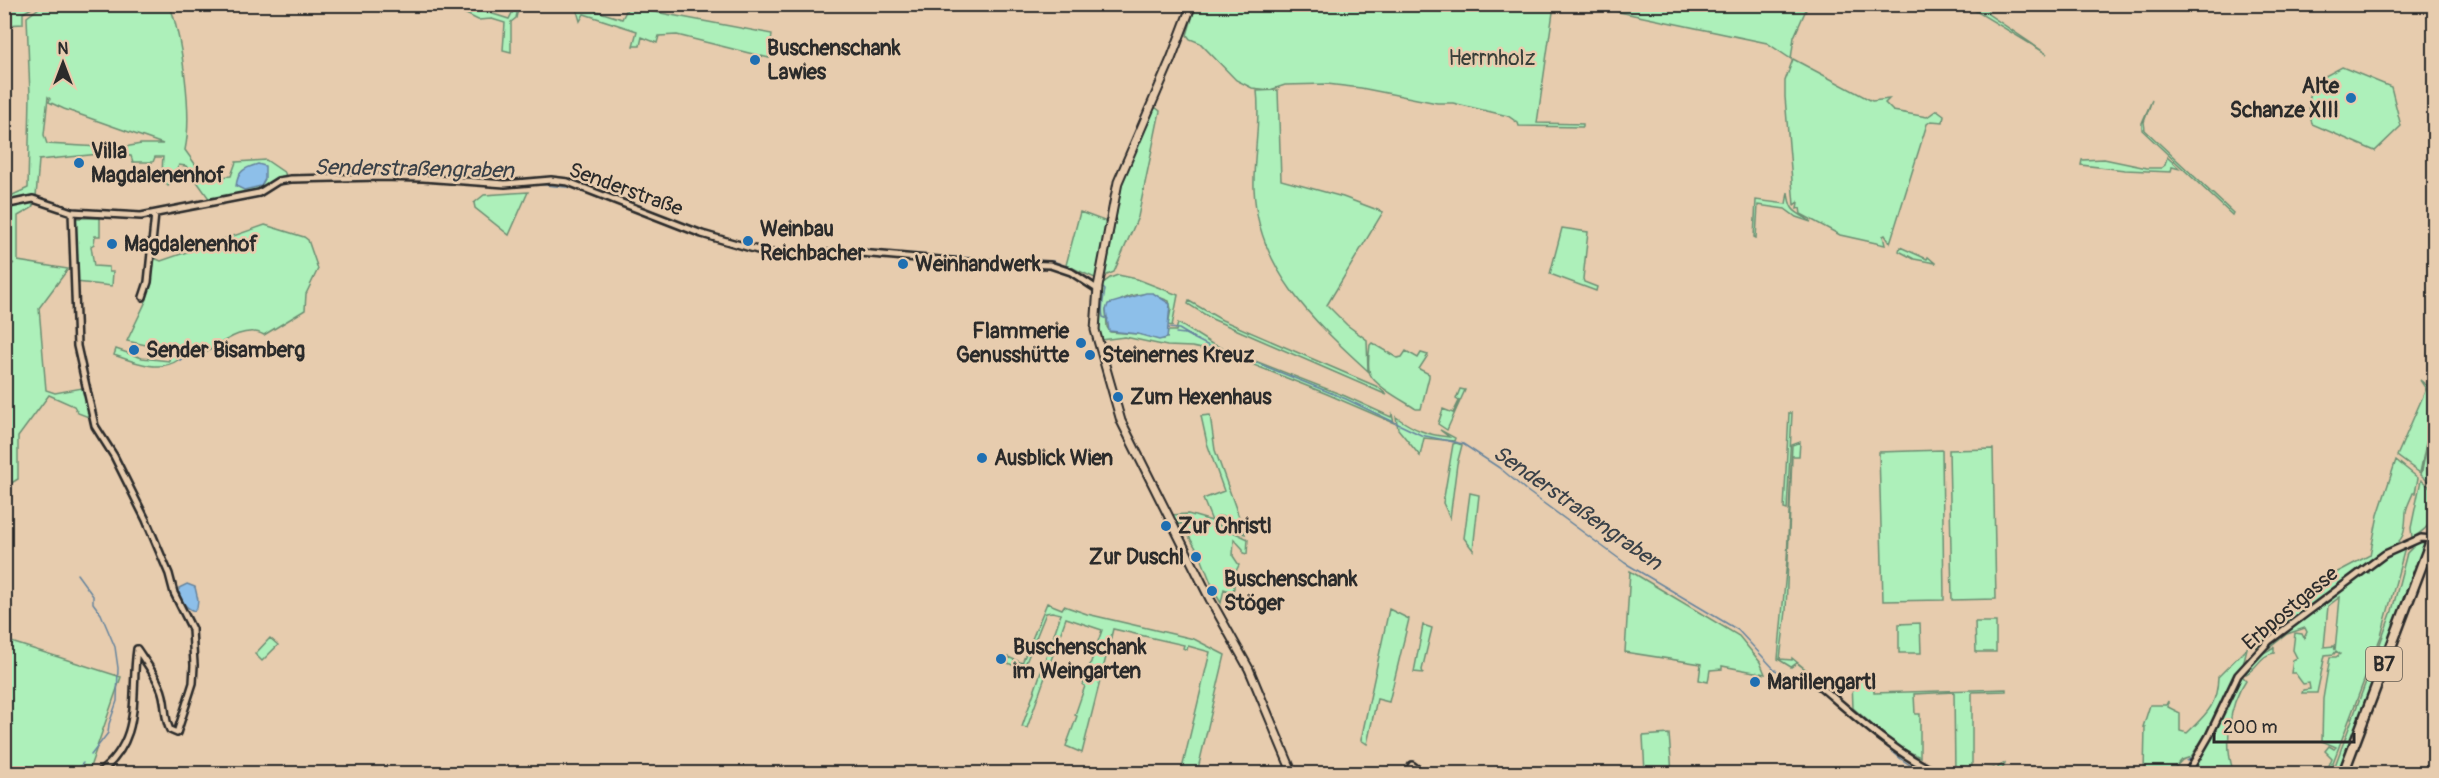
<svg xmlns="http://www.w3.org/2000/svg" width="2439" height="778" viewBox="0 0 2439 778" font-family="Pangolin,sans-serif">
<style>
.green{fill:#adf0ba;stroke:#6c8e72;stroke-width:1.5;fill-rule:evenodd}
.water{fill:#8dbfe9;stroke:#66849d;stroke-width:1.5}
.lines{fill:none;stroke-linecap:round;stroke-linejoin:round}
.stream{stroke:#66849d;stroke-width:1.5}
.minor-casing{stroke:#2b2b2b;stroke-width:10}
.tertiary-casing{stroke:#2b2b2b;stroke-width:11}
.primary-casing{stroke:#2b2b2b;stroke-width:13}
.minor{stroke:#e7ccae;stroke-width:5}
.tertiary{stroke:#e7ccae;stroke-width:7}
.primary{stroke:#e7ccae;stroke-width:8}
.poi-dot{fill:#1f6fb2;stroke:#e7ccae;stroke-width:2}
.labels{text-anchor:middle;stroke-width:5;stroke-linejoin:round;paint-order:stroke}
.shield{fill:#e7ccae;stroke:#635b52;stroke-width:1.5}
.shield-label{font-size:20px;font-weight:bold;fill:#2b2b2b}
.poi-label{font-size:21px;font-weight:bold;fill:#2b2b2b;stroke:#e7ccae;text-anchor:start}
.park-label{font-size:21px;fill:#383f39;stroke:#e7ccae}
.street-label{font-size:21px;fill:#2b2b2b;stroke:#e7ccae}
.water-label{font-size:22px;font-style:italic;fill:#3a4148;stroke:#e7ccae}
</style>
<rect width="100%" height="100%" fill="#e7ccae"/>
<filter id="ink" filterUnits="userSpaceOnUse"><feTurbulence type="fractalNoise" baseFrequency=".0167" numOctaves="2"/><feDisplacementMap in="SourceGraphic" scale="12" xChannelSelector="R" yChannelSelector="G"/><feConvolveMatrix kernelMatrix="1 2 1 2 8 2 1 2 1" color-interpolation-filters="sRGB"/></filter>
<g filter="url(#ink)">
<path class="green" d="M5 4H37V5L23 13V24L5 25Z
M43 5H170C182 41 193 113 185 150L205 178 231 176 236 162 266 160 285 173 286 178 258 191 210 200 186 166 179 165 168 186C161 179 162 166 163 157H155L153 162H133L131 156 100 154 39 160 36 197 32 208 18 216V261L68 269 39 308 46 390 55 393 82 388 91 418 78 413 74 406 49 395 18 437V479L5 487 4 271 14 263 5 267 4 199 28 188 30 95 27 17ZM48 97 50 99 49 102 64 109 163 144H141L119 148 47 144 44 135Z
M448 5H469L474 8 509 19 516 5H519L516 18 511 22V52L503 50 505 23 492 19 478 20Z
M629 5 634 8 772 34 769 58 677 35 659 36 657 43 642 37 640 46H633L637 31 584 14 580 21 577 11 581 6 622 19Z
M1196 5H1554L1537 123 1583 124V127L1519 126 1518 123 1508 116 1453 103H1437L1361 88 1327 84 1285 85 1270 90 1252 88 1236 80 1200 43 1190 39 1187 35Z
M1586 5H1808L1794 37 1791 59 1767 43Z
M1966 5H1988V14L2047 54Z
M1793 59 1872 101 1889 99 1885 103 1893 111 1927 117 1937 110 1944 115 1943 122 1931 121 1927 124 1890 243 1885 235 1883 236 1885 245 1840 235 1801 214 1800 208 1797 209 1798 202 1794 205 1785 97V81Z
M2342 67 2391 87 2401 126 2375 151 2312 124C2308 109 2308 96 2314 82Z
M1278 90 1281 180 1343 197 1383 212 1327 305 1347 325 1367 340 1368 371C1313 321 1257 268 1254 188 1253 156 1261 123 1257 91Z
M2152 100 2144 122 2145 130 2233 213 2232 215 2142 130V123Z
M1155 107 1160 111 1138 217 1114 272 1105 276 1123 179Z
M2167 157 2180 169 2172 167 2171 172 2125 170 2081 165 2082 160 2104 159 2147 168H2161L2165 165Z
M528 192 509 235 475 208 474 203 484 195Z
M1788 192C1790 215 1798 211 1811 222L1796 217 1785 209 1758 205 1756 238 1754 237 1756 200 1786 204Z
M1080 212 1107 222 1097 279 1066 265Z
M75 218H100V236H95L94 244 91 246 94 266 109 267V272H113L112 286 76 282Z
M265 225 304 237 308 240 318 269 306 294 305 310 264 335C244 323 218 346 200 356L196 346 177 349 178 360C160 373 134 362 114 355L116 349 142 358 169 361 170 350 127 341 147 299 154 258 161 261Z
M1562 228 1588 232 1583 279 1584 282 1597 287 1596 291 1550 274Z
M1900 247 1927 259 1928 257 1935 263 1914 259 1899 251Z
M1118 275 1137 279 1178 295 1172 326 1168 325 1171 309 1169 301C1143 289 1128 293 1106 310L1107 327 1110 332 1138 334 1164 339 1167 338 1168 331H1176L1178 323 1212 344 1345 396 1391 417 1392 414 1394 423 1327 394 1226 354 1192 347 1167 346 1125 337 1101 340 1098 320 1102 284 1110 278Z
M1189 301 1222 320 1378 387 1387 395 1212 319 1188 304Z
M1372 343 1397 358 1402 357 1406 351 1418 358 1421 353 1428 355 1419 369 1429 374V377L1421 409H1416C1404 401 1375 386 1370 374 1367 366 1369 353 1370 345Z
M2420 380 2434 391V403L2420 473 2397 456 2426 389Z
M1460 389 1465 390 1447 430 1438 424 1443 409 1453 413 1459 401 1456 399Z
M1789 413H1792L1787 510 1784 509Z
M2434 413V487L2421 475Z
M1210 415 1215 450 1245 534 1229 528 1230 524 1226 522 1224 517 1218 516 1214 523 1248 539 1247 554 1243 553V549L1234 539 1233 556 1239 565 1236 571 1233 570 1237 573 1238 579 1234 582V588L1232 592 1224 589 1221 603 1215 593 1200 555 1181 523 1178 526 1170 515 1188 514 1212 521 1203 499 1224 491 1207 443 1201 416Z
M1396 417C1413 429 1427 435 1449 437L1440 430 1455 438 1454 441 1424 438 1420 456 1398 429Z
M1800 442 1799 456H1792L1786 611 1780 659 1792 660V658L1809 672 1797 663 1791 667 1778 659 1787 560 1792 445Z
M1456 443 1462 445 1457 464 1450 518 1443 503 1453 444Z
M1993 449 1996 599 1952 600 1949 450Z
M1942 450 1944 600 1883 601 1879 452Z
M2396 460 2418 478 2415 493H2413C2411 499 2407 505 2406 512 2405 528 2406 541 2389 548L2285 625 2256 650 2258 639 2288 612 2332 575 2370 555 2378 515Z
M2421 480 2434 490C2435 516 2435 525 2412 538L2411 528Z
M1470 493 1479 495 1473 550 1464 538Z
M2423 540 2425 543 2414 573V578L2339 773 2332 774 2392 611 2407 553 2418 542Z
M2403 547 2405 548 2381 636 2329 773H2326L2332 758 2325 751 2329 746 2334 749 2336 747 2322 741 2323 699 2330 657H2336L2340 654 2336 651 2334 654 2325 655 2317 693H2302L2303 690 2310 689 2309 683 2303 684 2295 673H2291L2293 660 2297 658 2293 650 2295 633 2302 634 2304 638 2307 632 2305 628 2287 634 2269 648 2267 646 2365 571 2369 573V568L2383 559 2391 556 2392 552ZM2340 597V598L2335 650 2334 646 2324 647 2328 606Z
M1630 571 1739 636 1760 662 1765 674 1722 666V669L1710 670 1708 682 1699 680 1701 664 1625 652Z
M1047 603 1062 609 1064 606 1087 614 1194 639 1225 655 1197 773H1181L1210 652 1188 646 1187 650 1183 648 1184 645 1113 629 1082 753 1066 746 1077 716 1075 715 1085 686 1083 685 1102 630 1066 618 1027 728 1022 727 1061 614 1052 612 1046 613 1023 670 1006 662 1008 657 1022 663Z
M1389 609 1409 619 1389 702 1377 699 1367 744 1361 740Z
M1975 622H1996V652H1976Z
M1920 623 1921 653H1899V624Z
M1423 625 1432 628 1422 670 1423 673 1414 672Z
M270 638 278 645 262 661 255 654Z
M5 640 121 677 88 773H5Z
M2274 647V653C2260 655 2258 668 2246 674L2245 672 2260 655Z
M2247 648 2243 665 2210 731 2208 730 2191 757 2182 760 2170 773H2144L2145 727H2143L2150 705H2166L2168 701V707L2180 713V731L2187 733C2206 714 2217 707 2218 677Z
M2241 675 2246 680C2228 706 2224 747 2234 773L2190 774 2217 728Z
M1854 677H1874V693L2006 689V691L1972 692V772L1994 768 1995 771 1999 770 1998 767 2005 763C2004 769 2000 771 1995 772L1955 773 1954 692 1914 694 1915 714H1920V757L1897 746 1853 708 1852 681Z
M1669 734 1672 773H1645L1643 736Z"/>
<path class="water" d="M258 164 265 166V179L261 186 244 190 236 186C238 171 244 168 258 164Z
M1146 293H1153L1170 304 1167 338 1159 340 1138 334 1109 331 1106 310 1108 304Z
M196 346 198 356 180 360 177 350Z
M187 584 195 587 198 600 197 608 194 611C185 608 179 599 179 588Z"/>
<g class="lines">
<path class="stream" d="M311 181 384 180
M535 184 576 188 597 196
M482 185 501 186
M509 186 531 184
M630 208 667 223
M926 256 1053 261 1071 268 1096 283
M1102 287 1105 290C1103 300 1101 307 1103 317L1108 319
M1092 314 1093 293
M1168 328 1179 329 1194 338
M1176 333 1185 334 1213 348 1235 354 1346 399 1421 435 1463 444 1501 469 1527 491 1625 563 1738 630 1775 670 1811 684 1829 698
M77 574 93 596V603L101 614 115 647 118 668 117 701 109 724 108 733 91 755
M1865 728 1901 759 1923 774
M2187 761 2192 758 2207 734
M73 774 83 763"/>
<defs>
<path id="minor" d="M4 205 33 199 72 212 141 216 259 193 278 181 291 179 379 177 423 178 505 184 551 180 568 182 702 234 768 253H860L963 262 1050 265 1071 272 1097 289
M72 212 77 346 95 426 114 456 146 520 169 574 174 593 192 629 194 665 193 683 177 733 170 730C163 717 167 701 160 687 155 674 145 661 137 649
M143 297 148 282 155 214
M1809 677C1850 711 1891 752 1940 774
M98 774C144 739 130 697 137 649
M1407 774 1412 765 1424 774
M2007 774H2011
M2187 774 2209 736 2238 675 2269 641 2385 554 2421 538 2432 539"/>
<path id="tertiary" d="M1192 4 1171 59 1118 182 1098 287 1095 330 1121 421 1210 599 1249 669 1293 774"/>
<path id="primary" d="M2343 774 2434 533"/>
</defs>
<use href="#minor" class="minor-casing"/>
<use href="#tertiary" class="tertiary-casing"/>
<use href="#primary" class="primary-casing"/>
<use href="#minor" class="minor"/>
<use href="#tertiary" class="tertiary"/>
<use href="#primary" class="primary"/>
</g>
</g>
<g class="poi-dot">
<circle cx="755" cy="60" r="6"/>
<circle cx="2351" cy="98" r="6"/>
<circle cx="79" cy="163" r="6"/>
<circle cx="748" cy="241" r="6"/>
<circle cx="112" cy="244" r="6"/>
<circle cx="903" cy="264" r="6"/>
<circle cx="1081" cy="343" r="6"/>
<circle cx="134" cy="350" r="6"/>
<circle cx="1090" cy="355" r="6"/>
<circle cx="1118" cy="397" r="6"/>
<circle cx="982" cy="458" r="6"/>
<circle cx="1166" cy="526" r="6"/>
<circle cx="1196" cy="557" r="6"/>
<circle cx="1212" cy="591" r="6"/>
<circle cx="1001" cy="659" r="6"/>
<circle cx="1755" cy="682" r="6"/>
</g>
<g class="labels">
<rect class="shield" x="2366" y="647" width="36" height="34" rx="4.5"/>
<g class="shield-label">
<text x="2384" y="671">B7</text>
</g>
<g class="poi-label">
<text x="767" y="55">Buschenschank<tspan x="767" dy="24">Lawies</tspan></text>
<text x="2339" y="93" text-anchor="end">Alte<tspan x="2339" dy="24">Schanze XIII</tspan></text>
<text x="91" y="158">Villa<tspan x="91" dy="24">Magdalenenhof</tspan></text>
<text x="760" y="236">Weinbau<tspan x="760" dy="24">Reichbacher</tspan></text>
<text x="124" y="251">Magdalenenhof</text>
<text x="915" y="271">Weinhandwerk</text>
<text x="1069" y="338" text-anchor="end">Flammerie<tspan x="1069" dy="24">Genusshütte</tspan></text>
<text x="146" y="357">Sender Bisamberg</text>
<text x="1102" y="362">Steinernes Kreuz</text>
<text x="1130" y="404">Zum Hexenhaus</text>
<text x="994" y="465">Ausblick Wien</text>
<text x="1178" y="533">Zur Christl</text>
<text x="1184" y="564" text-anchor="end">Zur Duschl</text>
<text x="1224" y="586">Buschenschank<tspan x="1224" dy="24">Stöger</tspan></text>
<text x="1013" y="654">Buschenschank<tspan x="1013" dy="24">im Weingarten</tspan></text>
<text x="1767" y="689">Marillengartl</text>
</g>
<g class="park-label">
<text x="1492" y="65">Herrnholz</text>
</g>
<g class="street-label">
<text transform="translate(626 189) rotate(20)" y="7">Senderstraße</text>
<text transform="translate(2290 608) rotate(-40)" y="7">Erbpostgasse</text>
</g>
<g class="water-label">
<text transform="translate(414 168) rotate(1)" y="8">Senderstraßengraben</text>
<text transform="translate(1578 507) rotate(35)" y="8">Senderstraßengraben</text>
</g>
</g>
<rect width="2439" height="778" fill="none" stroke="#e7ccae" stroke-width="24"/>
<rect x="12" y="12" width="2415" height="754" fill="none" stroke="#2b2b2b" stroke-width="2" filter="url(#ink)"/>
<g transform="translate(63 63)" stroke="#e7ccae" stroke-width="4.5" paint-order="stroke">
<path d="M0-4.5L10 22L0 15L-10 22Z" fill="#2b2b2b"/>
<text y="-9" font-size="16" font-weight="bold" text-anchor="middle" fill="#2b2b2b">N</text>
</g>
<path d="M2214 733v9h140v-9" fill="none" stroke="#2b2b2b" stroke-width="3"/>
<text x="2223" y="733" font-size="18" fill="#2b2b2b" stroke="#e7ccae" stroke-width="4.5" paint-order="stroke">200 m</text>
</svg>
